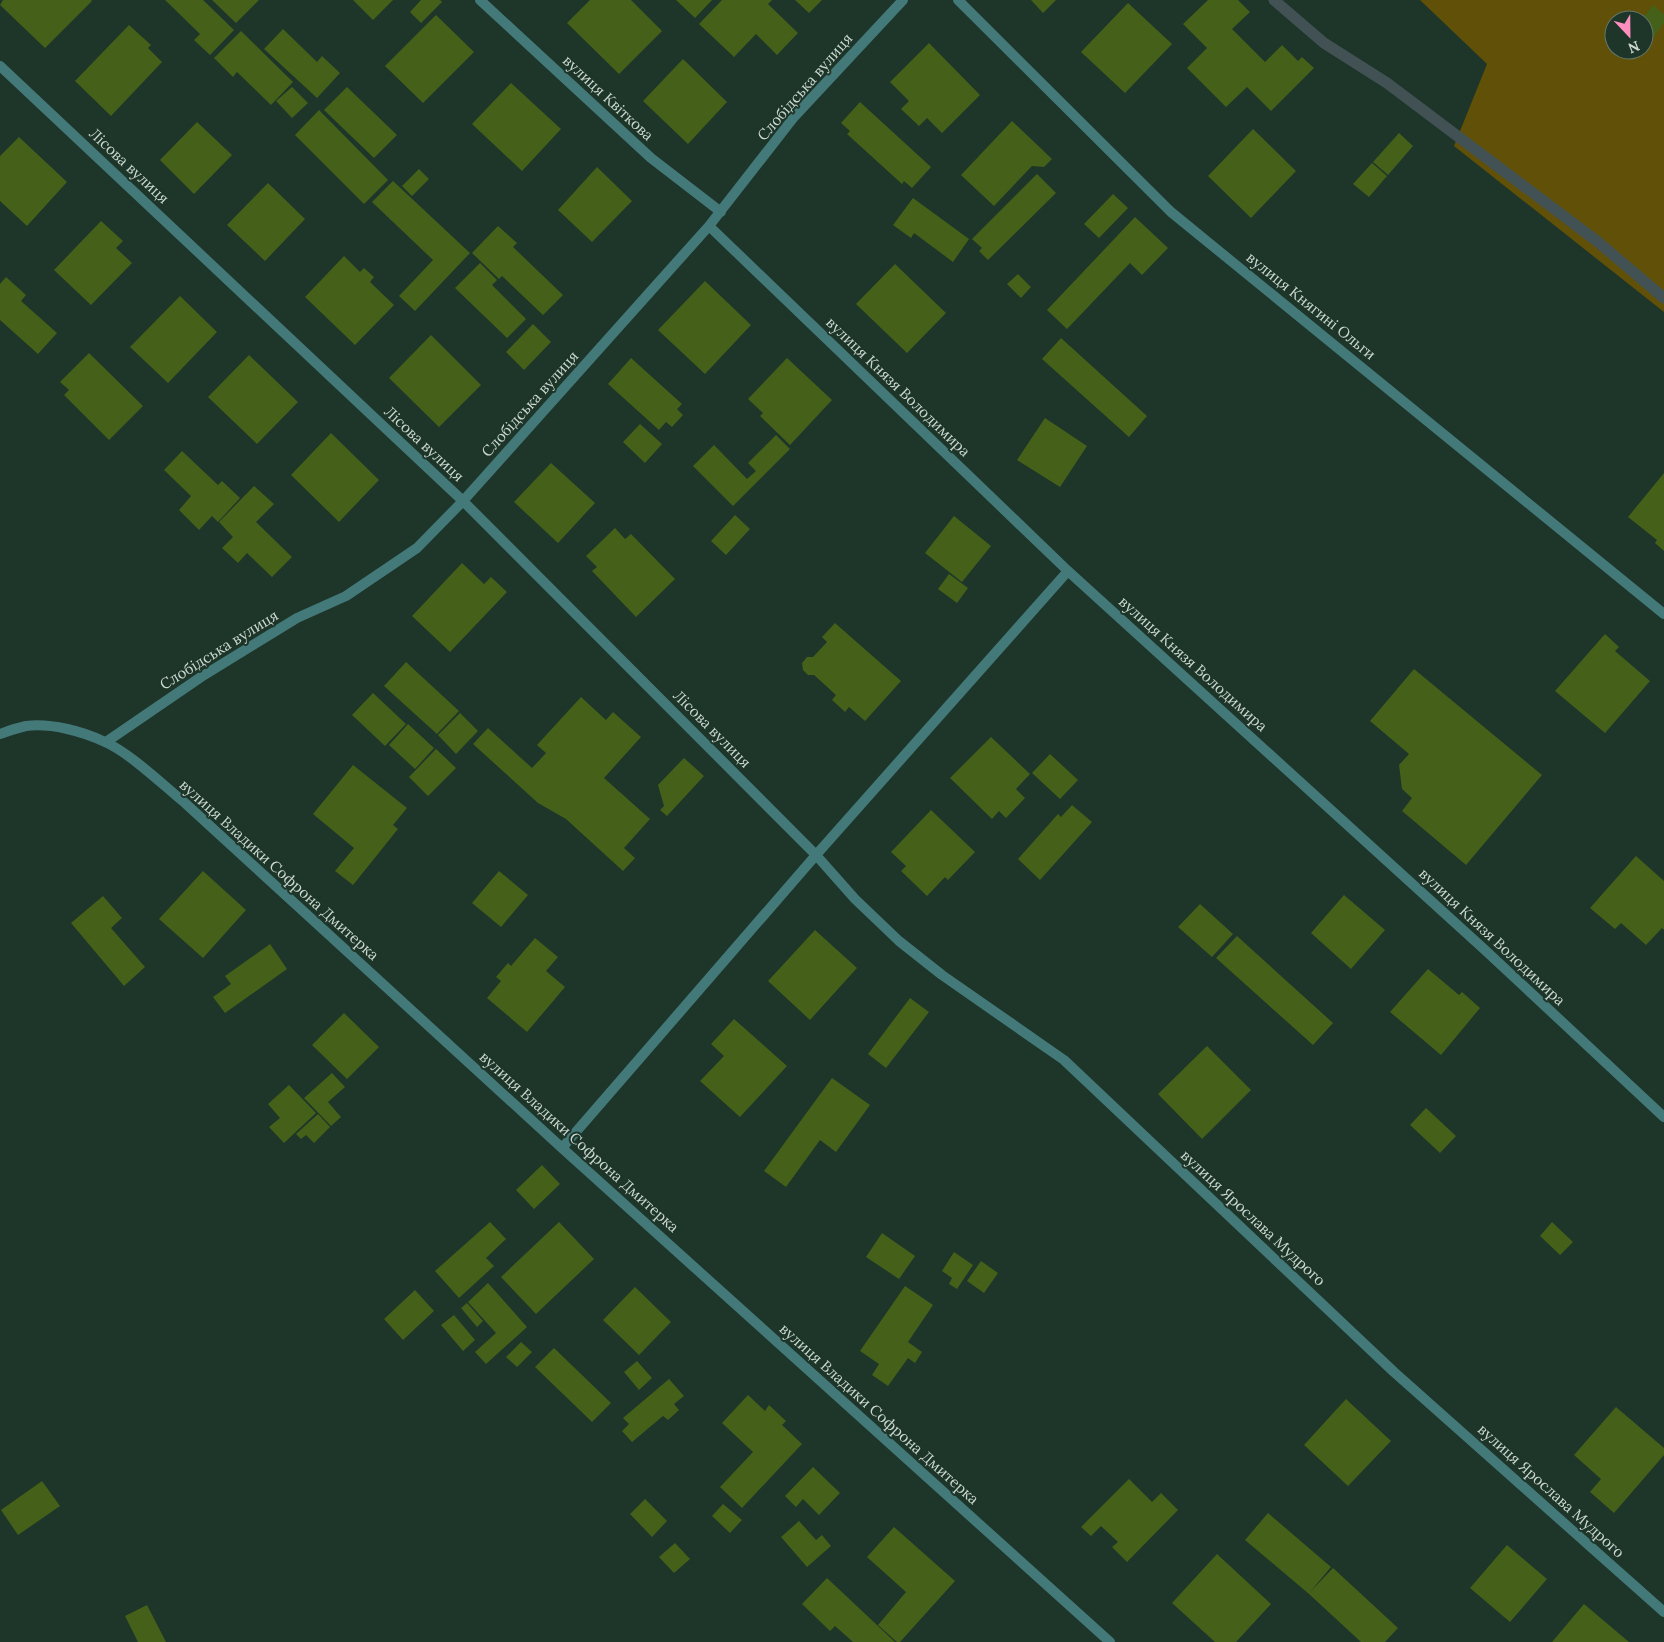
<svg xmlns="http://www.w3.org/2000/svg" width="1664" height="1642" viewBox="0 0 1664 1642" font-family="Lora,serif">
<style>
.green{fill:#615007;fill-rule:evenodd}
.lines{fill:none;stroke-linecap:round;stroke-linejoin:round}
.stream{stroke:#425254;stroke-width:11}
.building{fill:#456019}
.minor{stroke:#447979;stroke-width:10}
.labels{text-anchor:middle;stroke-width:4;stroke-linejoin:round;paint-order:stroke}
.street-label{font-size:15px;fill:#cbd9d1;stroke:#1e3529}
</style>
<rect width="100%" height="100%" fill="#1e3529"/>
<path class="green" d="M1420 0H1664V312L1454 146 1487 64ZM1614 20H1644V50H1614Z"/>
<g class="lines">
<path class="stream" d="M1274 0 1324 43 1387 83 1598 242 1664 298"/>
</g>
<path class="building" d="M3 0H91L92 1 45 48 0 5Z
M165 0H203L234 30 210 55 194 40 200 34Z
M212 0H259L236 23Z
M353 0H393L373 20Z
M421 0H440L442 2 421 23 410 12Z
M590 0H631L662 31 619 74 567 23Z
M676 0H712L695 18Z
M722 0H772L768 4 798 33 777 55 756 34 734 57 699 24Z
M795 0H822L809 13Z
M1031 0H1056L1043 13Z
M1208 0H1238L1250 12 1232 29 1265 62 1282 45 1298 61 1302 57 1314 68 1271 111 1247 87 1226 107 1187 68 1207 48 1183 24Z
M1128 3 1172 44 1125 93 1081 52Z
M1653 5 1664 14V23L1653 38 1644 30V20H1641Z
M436 15 474 52 423 103 385 66Z
M129 25 151 45 148 48 162 62 111 116 75 81Z
M283 29 317 62 322 56 340 73 317 98 264 49Z
M241 31 293 82 271 105 237 72 233 77 214 58Z
M929 43 980 95 942 133 927 118 919 126 901 109 909 101 890 82Z
M683 59 727 102 688 144 643 101Z
M511 83 561 129 522 171 472 124Z
M292 87 308 103 292 118 276 101Z
M347 87 397 135 374 158 324 110Z
M860 102 931 167 912 188 904 181 902 184 847 134 850 131 841 123Z
M319 110 388 180 364 204 295 135Z
M1012 121 1052 159 1044 167 1032 166 994 206 961 175Z
M197 122 232 155 194 194 160 160Z
M1253 129 1296 171 1251 218 1208 176Z
M1399 133 1413 146 1388 175 1373 162Z
M19 137 67 182 27 226 0 201V156Z
M1372 163 1387 176 1369 197 1353 184Z
M597 167 632 201 592 242 558 210Z
M419 169 429 179 412 196 402 186Z
M1037 174 1056 193 988 260 979 251 982 248 972 239Z
M393 181 470 253 415 311 399 296 433 260 372 202Z
M268 183 305 219 265 261 227 225Z
M1113 194 1128 208 1099 238 1084 224Z
M913 198 969 239 953 262 914 233 911 238 893 225Z
M1135 217 1168 248 1142 275 1130 263 1067 329 1047 310Z
M101 221 123 241 116 248 132 263 91 305 54 270Z
M498 226 517 243 513 247 563 295 543 315 502 276 499 279 472 253Z
M344 256 360 272 364 268 374 277 370 282 394 305 355 345 305 297Z
M480 263 497 280 492 285 526 319 507 338 455 288Z
M895 264 946 313 907 353 856 304Z
M1018 274 1031 287 1021 298 1007 284Z
M6 277 26 295 21 301 57 333 38 354 0 320V284Z
M705 281 751 325 705 374 658 330Z
M180 296 217 332 168 383 130 347Z
M533 324 551 342 524 370 506 352Z
M431 335 481 385 439 427 389 378Z
M1061 338 1147 416 1129 437 1042 359Z
M89 353 143 406 109 440 64 395 69 390 60 382Z
M249 355 298 402 257 444 208 397Z
M631 358 682 404 677 409 683 415 672 427 666 422 659 430 608 384Z
M787 358 832 400 790 445 760 416 763 413 748 399Z
M1045 418 1087 446 1060 487 1017 460Z
M640 424 662 444 645 463 623 442Z
M331 433 379 480 339 522 291 475Z
M776 435 790 449 733 506 693 466 714 445 747 479 756 471 748 463Z
M182 451 218 485 222 481 240 498 218 522 212 516 199 530 179 510 191 496 164 470Z
M551 463 595 503 558 543 514 502Z
M1664 473V551L1655 543 1657 540 1628 517Z
M254 486 274 504 256 522 292 557 272 577 247 553 238 563 222 548 233 537 219 522Z
M735 515 750 529 726 555 711 541Z
M954 516 991 546 962 582 925 553Z
M615 528 625 539 631 534 675 579 636 617 592 571 597 567 586 556Z
M462 563 484 584 491 577 507 592 450 652 412 616Z
M949 574 968 588 957 603 938 589Z
M835 623 901 681 865 721 849 707 845 712 832 700 836 695 814 675H808L803 670 802 663 807 657H813L827 642 822 637Z
M1605 634 1619 647 1615 651 1650 681 1605 733 1555 691Z
M406 662 459 711 437 734 384 686Z
M1414 669 1542 775 1466 865 1402 811 1412 798 1402 789 1399 765 1409 754 1370 721Z
M373 693 406 724 385 746 352 715Z
M581 697 606 720 613 712 641 737 604 778 650 819 624 848 635 858 623 871 566 819 538 803 473 744 488 728 532 768 546 753 537 745Z
M460 713 478 731 456 754 438 735Z
M408 724 434 748 415 769 389 745Z
M991 737 1030 774 1016 789 1025 798 1006 818 999 811 992 819 950 778Z
M436 749 456 768 428 796 409 777Z
M1050 754 1078 780 1060 799 1032 773Z
M684 758 704 776 667 816 660 810 664 806 658 785Z
M353 765 407 808 393 825 398 829 353 885 335 871 354 848 313 814Z
M1072 805 1092 822 1040 880 1018 859 1058 814 1061 817Z
M931 810 975 852 948 880 945 877 927 896 901 871 906 866 891 852Z
M1636 856 1664 881V930L1662 928 1646 945 1621 923 1615 929 1590 908Z
M203 871 246 910 203 958 159 919Z
M499 871 528 895 501 927 472 903Z
M1344 895 1385 930 1351 969 1311 933Z
M103 896 122 918 111 928 145 967 124 986 71 923Z
M1200 904 1233 934 1212 957 1178 927Z
M815 930 857 968 810 1020 768 981Z
M1237 936 1333 1023 1313 1045 1216 958Z
M535 938 558 957 546 971 565 987 527 1032 487 998 501 981 496 977 508 963 511 966Z
M270 944 287 969 225 1013 213 997 231 984 225 976Z
M1428 969 1459 995 1462 992 1480 1008 1441 1055 1390 1012Z
M910 998 929 1012 886 1068 868 1054Z
M344 1013 379 1047 347 1079 312 1045Z
M734 1019 787 1066 740 1117 700 1081 724 1056 711 1044Z
M1207 1046 1251 1090 1202 1139 1158 1094Z
M332 1073 345 1087 328 1102 341 1117 331 1126 304 1098Z
M832 1078 870 1105 836 1152 820 1140 786 1187 764 1171Z
M289 1085 316 1113 284 1143 269 1127 280 1118 268 1104Z
M1426 1108 1456 1136 1440 1153 1410 1125Z
M318 1114 330 1127 314 1143 306 1135 301 1139 296 1134Z
M542 1165 560 1184 534 1209 516 1190Z
M490 1222 506 1239 486 1258 494 1266 459 1298 435 1271Z
M559 1222 594 1259 536 1314 501 1277Z
M1552 1222 1573 1242 1560 1255 1540 1236Z
M882 1233 915 1256 899 1279 866 1257Z
M954 1252 973 1265 957 1289 949 1284 952 1278 942 1271Z
M981 1261 998 1273 984 1293 967 1281Z
M488 1283 527 1327 486 1364 475 1352 496 1333 468 1302Z
M905 1286 933 1305 908 1342 922 1352 915 1363 908 1358 888 1386 872 1375 879 1364 860 1351Z
M635 1287 671 1322 639 1355 603 1320Z
M415 1290 434 1311 403 1340 384 1319Z
M467 1303 483 1321 477 1327 461 1308Z
M454 1315 475 1340 463 1351 441 1325Z
M521 1342 532 1352 517 1367 506 1357Z
M554 1348 611 1403 592 1422 535 1367Z
M637 1361 652 1378 639 1390 624 1372Z
M669 1379 684 1396 674 1404 679 1410 668 1420 663 1416 632 1442 622 1431 629 1424 623 1418Z
M748 1395 765 1411 769 1405 786 1421 782 1425 802 1444 742 1508 720 1487 753 1452 722 1423Z
M1346 1399 1391 1441 1348 1486 1304 1445Z
M1616 1407 1664 1448V1455L1614 1513 1590 1492 1601 1479 1574 1455Z
M813 1467 840 1493 819 1515 803 1499 796 1507 785 1496Z
M1129 1479 1152 1502 1161 1493 1178 1510 1127 1562 1112 1547 1118 1542 1101 1526 1091 1536 1081 1527Z
M42 1481 60 1506 18 1535 1 1510Z
M645 1499 667 1521 652 1537 630 1514Z
M723 1504 742 1520 730 1533 712 1516Z
M1268 1513 1331 1567 1310 1592 1333 1568 1398 1628 1385 1642H1361L1309 1594 1245 1540Z
M799 1521 816 1540 822 1535 831 1546 807 1567 781 1537Z
M894 1527 955 1581 900 1642H897L878 1625 906 1592 867 1557Z
M675 1543 690 1559 674 1573 659 1557Z
M1507 1545 1547 1579 1510 1622 1470 1588Z
M1217 1554 1271 1604 1236 1642H1215L1172 1603Z
M827 1578 895 1642H853L835 1626 830 1631 802 1604Z
M1584 1604 1629 1642H1552Z
M147 1605 166 1642H138L125 1616Z"/>
<g class="lines">
<path class="minor" d="M480 0 651 158 721 212
M958 0 1171 212 1664 614
M0 66 463 501 816 855 855 899 899 941 942 975 1064 1060 1394 1372 1664 1612
M709 226 1068 571 1485 950 1664 1117
M0 734C8 731 17 728 26 726 51 723 82 731 105 742 130 753 163 785 185 803L562 1148 1110 1642
M106 742 201 677 297 618 346 596 417 548 463 501 709 226 794 117 903 0
M562 1148 816 855 1068 571"/>
</g>
<g class="labels">
<g class="street-label">
<text transform="translate(805 87) rotate(-49)" y="5">Слобідська вулиця</text>
<text transform="translate(608 98) rotate(43)" y="5">вулиця Квіткова</text>
<text transform="translate(129 166) rotate(43)" y="5">Лісова вулиця</text>
<text transform="translate(1311 306) rotate(39)" y="5">вулиця Княгині Ольги</text>
<text transform="translate(898 387) rotate(44)" y="5">вулиця Князя Володимира</text>
<text transform="translate(530 404) rotate(-48)" y="5">Слобідська вулиця</text>
<text transform="translate(424 444) rotate(43)" y="5">Лісова вулиця</text>
<text transform="translate(219 650) rotate(-32)" y="5">Слобідська вулиця</text>
<text transform="translate(1193 664) rotate(42)" y="5">вулиця Князя Володимира</text>
<text transform="translate(712 729) rotate(45)" y="5">Лісова вулиця</text>
<text transform="translate(279 870) rotate(42)" y="5">вулиця Владики Софрона Дмитерка</text>
<text transform="translate(1492 937) rotate(43)" y="5">вулиця Князя Володимира</text>
<text transform="translate(579 1142) rotate(42)" y="5">вулиця Владики Софрона Дмитерка</text>
<text transform="translate(1253 1218) rotate(43)" y="5">вулиця Ярослава Мудрого</text>
<text transform="translate(879 1414) rotate(42)" y="5">вулиця Владики Софрона Дмитерка</text>
<text transform="translate(1551 1491) rotate(42)" y="5">вулиця Ярослава Мудрого</text>
</g>
</g>
<g transform="translate(1629 35) rotate(158)"><circle r="24" fill="#1e3529" stroke="#63776c"/>
<path d="M0-4L9 19L0 12L-9 19Z" fill="#fe8ebd"/>
<text y="-8" font-size="14" font-weight="bold" text-anchor="middle" fill="#cbd9d1">N</text>
</g>
</svg>
